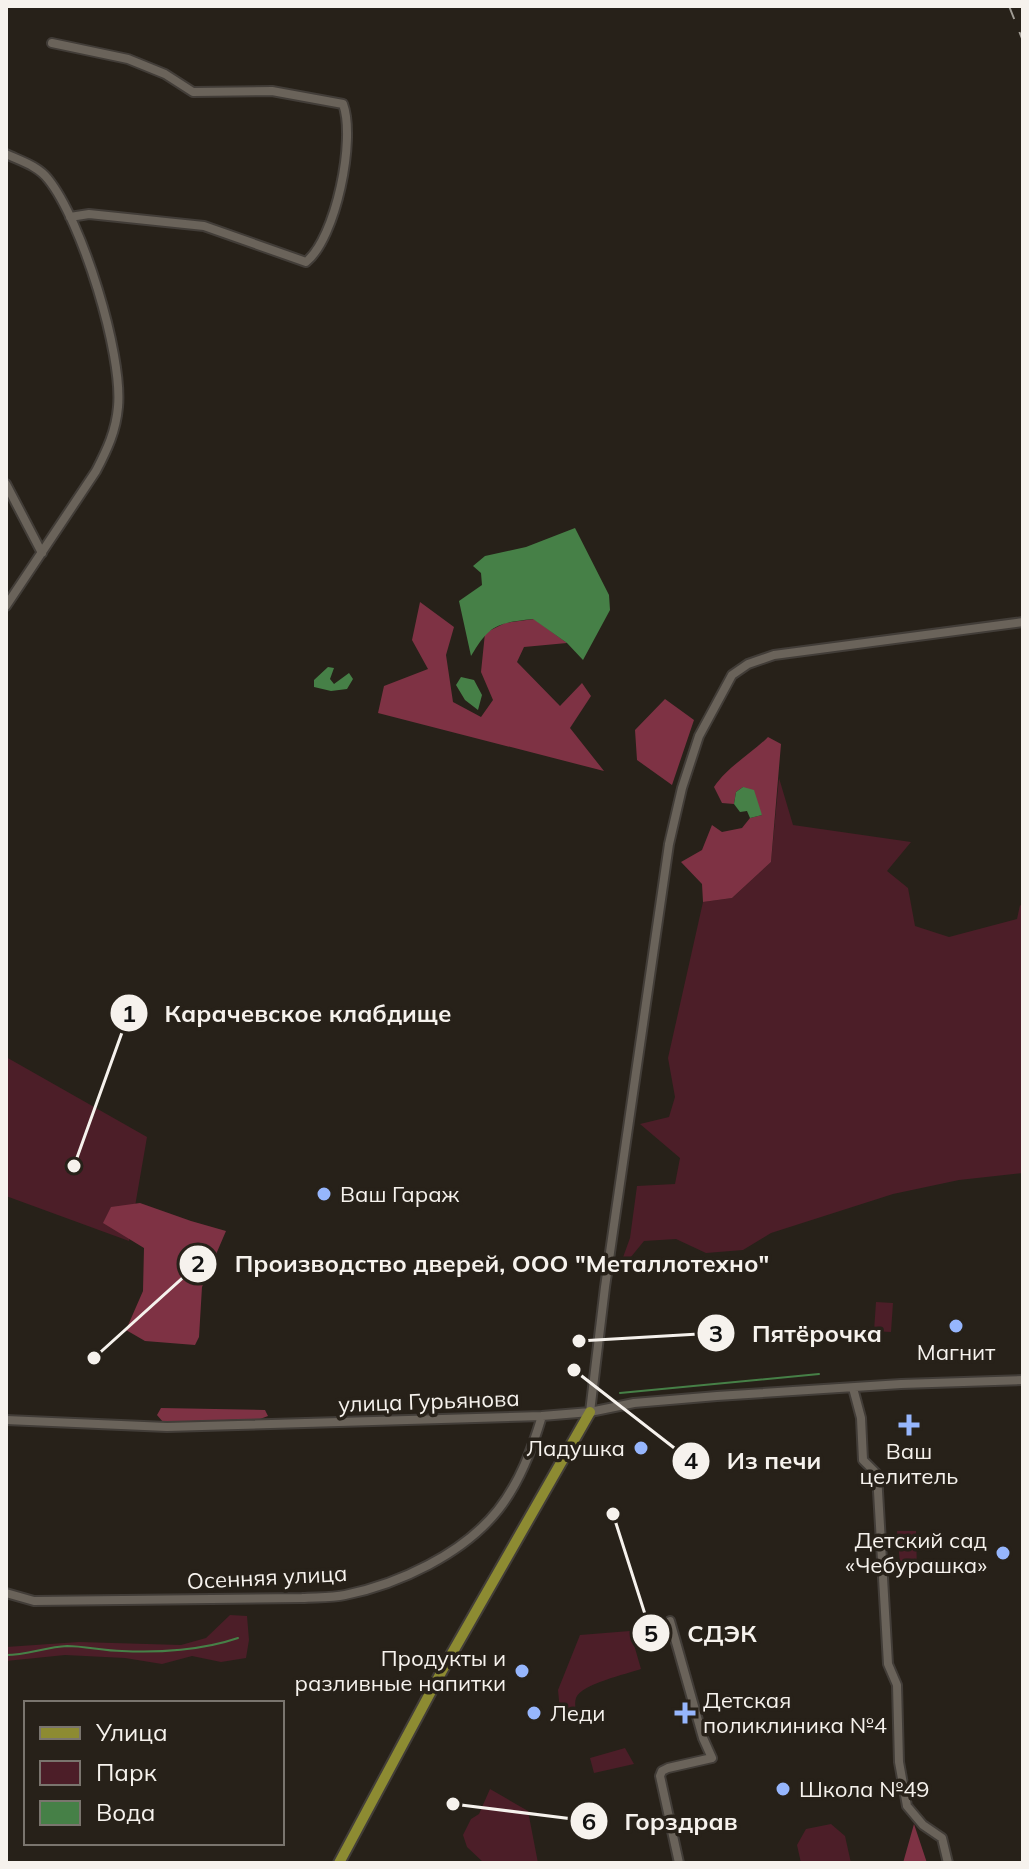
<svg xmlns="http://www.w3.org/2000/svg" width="1029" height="1869" viewBox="0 0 1029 1869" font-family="Mulish,sans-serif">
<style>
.green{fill:#4c1e28}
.forest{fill:#7e3244}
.water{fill:#468047}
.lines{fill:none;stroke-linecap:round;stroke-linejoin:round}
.stream{stroke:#468047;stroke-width:2}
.minor-casing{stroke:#423d38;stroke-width:12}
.major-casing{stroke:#423d38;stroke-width:14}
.minor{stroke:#6a635a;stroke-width:8}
.major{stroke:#8d8b32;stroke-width:10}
.rail{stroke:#a09c95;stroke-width:2;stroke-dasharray:14 14;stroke-linecap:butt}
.poi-dot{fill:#96b6fd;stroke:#272119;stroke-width:3}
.labels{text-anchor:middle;stroke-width:7;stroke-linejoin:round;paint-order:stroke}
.poi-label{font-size:22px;fill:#f6f2ed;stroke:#272119;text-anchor:start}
.street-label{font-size:22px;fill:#f6f2ed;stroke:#272119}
.leader{fill:none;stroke:#f6f2ed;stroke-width:3}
.callout-dot{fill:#f6f2ed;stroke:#272119;stroke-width:3}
.mark-label{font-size:24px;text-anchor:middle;font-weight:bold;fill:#111}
.callout-label{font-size:24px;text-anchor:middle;font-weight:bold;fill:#f6f2ed;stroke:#272119;stroke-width:7;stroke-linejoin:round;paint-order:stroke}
</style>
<rect width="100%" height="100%" fill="#272119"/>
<path class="green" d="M779 778 793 825 911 842 887 871 908 888 915 926 949 937 1017 919 1020 905 1023 907V1173L959 1180 893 1194 771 1233 743 1250 706 1253 676 1239 644 1241 617 1274 630 1238 637 1186 675 1184 680 1158 640 1124 669 1117 675 1097 668 1058 703 902 732 898 771 862Z
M6 1057 147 1137 129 1241 6 1196Z
M876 1302 893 1303 891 1332 874 1331Z
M897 1531H916L917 1572 901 1575Z
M230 1615 247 1616 249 1640 246 1658 221 1662 192 1656 162 1664 125 1658 65 1655 6 1661V1647L79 1642 181 1645 206 1638Z
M630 1631 641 1669C627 1674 581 1684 576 1698 574 1704 576 1711 577 1717L561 1721 558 1690 580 1635Z
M625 1748 634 1764 594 1773 590 1758Z
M490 1789 528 1811 538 1863H484L467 1847 463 1835 471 1819 479 1814Z
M831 1824 845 1836 851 1863H801L797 1845 806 1829Z"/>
<path class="forest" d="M420 602 454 627 446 655 453 702 481 717 493 700 481 672 485 633 505 623 534 619 567 643 524 647 517 662 560 706 582 683 591 696 570 728 604 771 378 713 384 686 428 669 412 640Z
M665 699 694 720 672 785 637 760 635 730Z
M768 737 781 744 771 862 732 898 703 902 702 884 681 862 702 850 712 825 722 832 742 828 750 818 762 815 743 787 736 792 734 804 722 803 714 787C728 766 750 755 768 737Z
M140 1203 191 1221 226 1231 202 1287 199 1337 195 1345 145 1341 126 1330 143 1291 144 1248 103 1223 111 1207Z
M161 1408 265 1410 268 1416 260 1419 163 1422 157 1415Z
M914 1824 927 1863H903Z"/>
<path class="water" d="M575 528 609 595 610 610 583 660 567 643 533 619C497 623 490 624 471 656L459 601 482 585 481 573 473 566 485 556 526 547Z
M328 667 334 668 330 679 334 684 349 673 353 679 347 689 331 691 314 687V680Z
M461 677 474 680 482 695 478 710 465 700 456 685Z
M743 787 754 790 762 815 750 818 747 811 740 812 734 804 736 792Z"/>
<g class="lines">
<path class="stream" d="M620 1393 819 1374
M6 1655C27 1655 46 1647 67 1646 85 1646 104 1651 122 1651 159 1653 203 1650 238 1638"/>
<defs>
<path id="minor" d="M52 43 128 59 165 74 193 92 272 91 343 104C356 139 336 238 306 262L204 226 89 214 70 217
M6 154C21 161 38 166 48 179 82 221 123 354 118 407 116 431 107 450 96 471L6 606
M6 484 42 553
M853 1388 861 1418 863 1460 877 1474 888 1664 897 1685 899 1762 907 1806 923 1825 942 1838 948 1863
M590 1412 605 1287 669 844 682 788 699 736 732 675 748 664 774 655 1023 622
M6 1420 167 1427 542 1416 590 1412 634 1403 717 1396 901 1384 1023 1380
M6 1593 34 1601 302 1598C316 1597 331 1598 345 1595 399 1584 463 1554 498 1510 520 1482 532 1449 542 1416
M670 1621 703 1738 712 1758 668 1768 662 1771 660 1776 679 1863"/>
<path id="major" d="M339 1863 443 1669 590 1412"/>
</defs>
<use href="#minor" class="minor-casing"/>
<use href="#major" class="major-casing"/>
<use href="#minor" class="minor"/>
<use href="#major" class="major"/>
<path class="rail" d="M1009 6 1023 41"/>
</g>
<g class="poi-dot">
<circle cx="324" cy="1194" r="8"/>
<circle cx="956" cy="1326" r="8"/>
<path d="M905 1413h8v8h8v8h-8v8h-8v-8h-8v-8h8z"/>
<circle cx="641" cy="1448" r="8"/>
<circle cx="1003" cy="1553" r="8"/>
<circle cx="522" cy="1671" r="8"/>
<circle cx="534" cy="1713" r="8"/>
<path d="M681 1701h8v8h8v8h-8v8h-8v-8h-8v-8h8z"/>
<circle cx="783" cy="1789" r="8"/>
</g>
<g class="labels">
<g class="poi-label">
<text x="340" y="1202">Ваш Гараж</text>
<text x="956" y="1360" text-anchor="middle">Магнит</text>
<text x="625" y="1456" text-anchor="end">Ладушка</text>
<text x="909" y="1459" text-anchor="middle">Ваш<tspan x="909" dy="25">целитель</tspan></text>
<text x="987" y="1548" text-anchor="end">Детский сад<tspan x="987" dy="25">«Чебурашка»</tspan></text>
<text x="506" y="1666" text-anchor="end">Продукты и<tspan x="506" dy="25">разливные напитки</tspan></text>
<text x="703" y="1708">Детская<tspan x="703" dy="25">поликлиника №4</tspan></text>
<text x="550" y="1721">Леди</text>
<text x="799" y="1797">Школа №49</text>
</g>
<g class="street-label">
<text transform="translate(429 1401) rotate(-2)" y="8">улица Гурьянова</text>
<text transform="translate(267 1577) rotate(-3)" y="8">Осенняя улица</text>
</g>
</g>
<path class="leader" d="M74 1166L129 1013M94 1358L198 1264M579 1341L716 1333M574 1370L691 1461M613 1514L651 1633M453 1804L589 1821"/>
<g class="callout-dot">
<circle cx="74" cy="1166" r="8"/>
<circle cx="94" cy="1358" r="8"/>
<circle cx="579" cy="1341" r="8"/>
<circle cx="574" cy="1370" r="8"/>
<circle cx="613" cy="1514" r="8"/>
<circle cx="453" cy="1804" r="8"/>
<circle cx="129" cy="1013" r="20"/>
<circle cx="198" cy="1264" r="20"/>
<circle cx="716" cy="1333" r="20"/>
<circle cx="691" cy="1461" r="20"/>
<circle cx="651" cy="1633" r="20"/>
<circle cx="589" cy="1821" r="20"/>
</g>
<g class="mark-label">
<text x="129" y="1022">1</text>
<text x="198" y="1272">2</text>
<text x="716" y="1342">3</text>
<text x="691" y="1469">4</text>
<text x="651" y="1642">5</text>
<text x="589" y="1830">6</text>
</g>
<g class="callout-label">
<text x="308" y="1022">Карачевское клабдище</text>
<text x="502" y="1272">Производство дверей, ООО "Металлотехно"</text>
<text x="817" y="1342">Пятёрочка</text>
<text x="774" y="1469">Из печи</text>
<text x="722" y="1642">СДЭК</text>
<text x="681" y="1830">Горздрав</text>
</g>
<rect width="1029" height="1869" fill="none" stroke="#f6f2ed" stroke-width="16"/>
<rect x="24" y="1701" width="260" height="144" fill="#272119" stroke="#7a756e" stroke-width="2"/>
<rect x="40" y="1727" width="40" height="12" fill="#8d8b32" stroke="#7a756e" stroke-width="2"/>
<text x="96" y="1741" font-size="24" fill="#f6f2ed">Улица</text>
<rect x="40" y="1761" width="40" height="24" fill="#4c1e28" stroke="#7a756e" stroke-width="2"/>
<text x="96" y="1781" font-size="24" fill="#f6f2ed">Парк</text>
<rect x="40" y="1801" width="40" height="24" fill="#468047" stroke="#7a756e" stroke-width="2"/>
<text x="96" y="1821" font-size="24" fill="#f6f2ed">Вода</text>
</svg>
